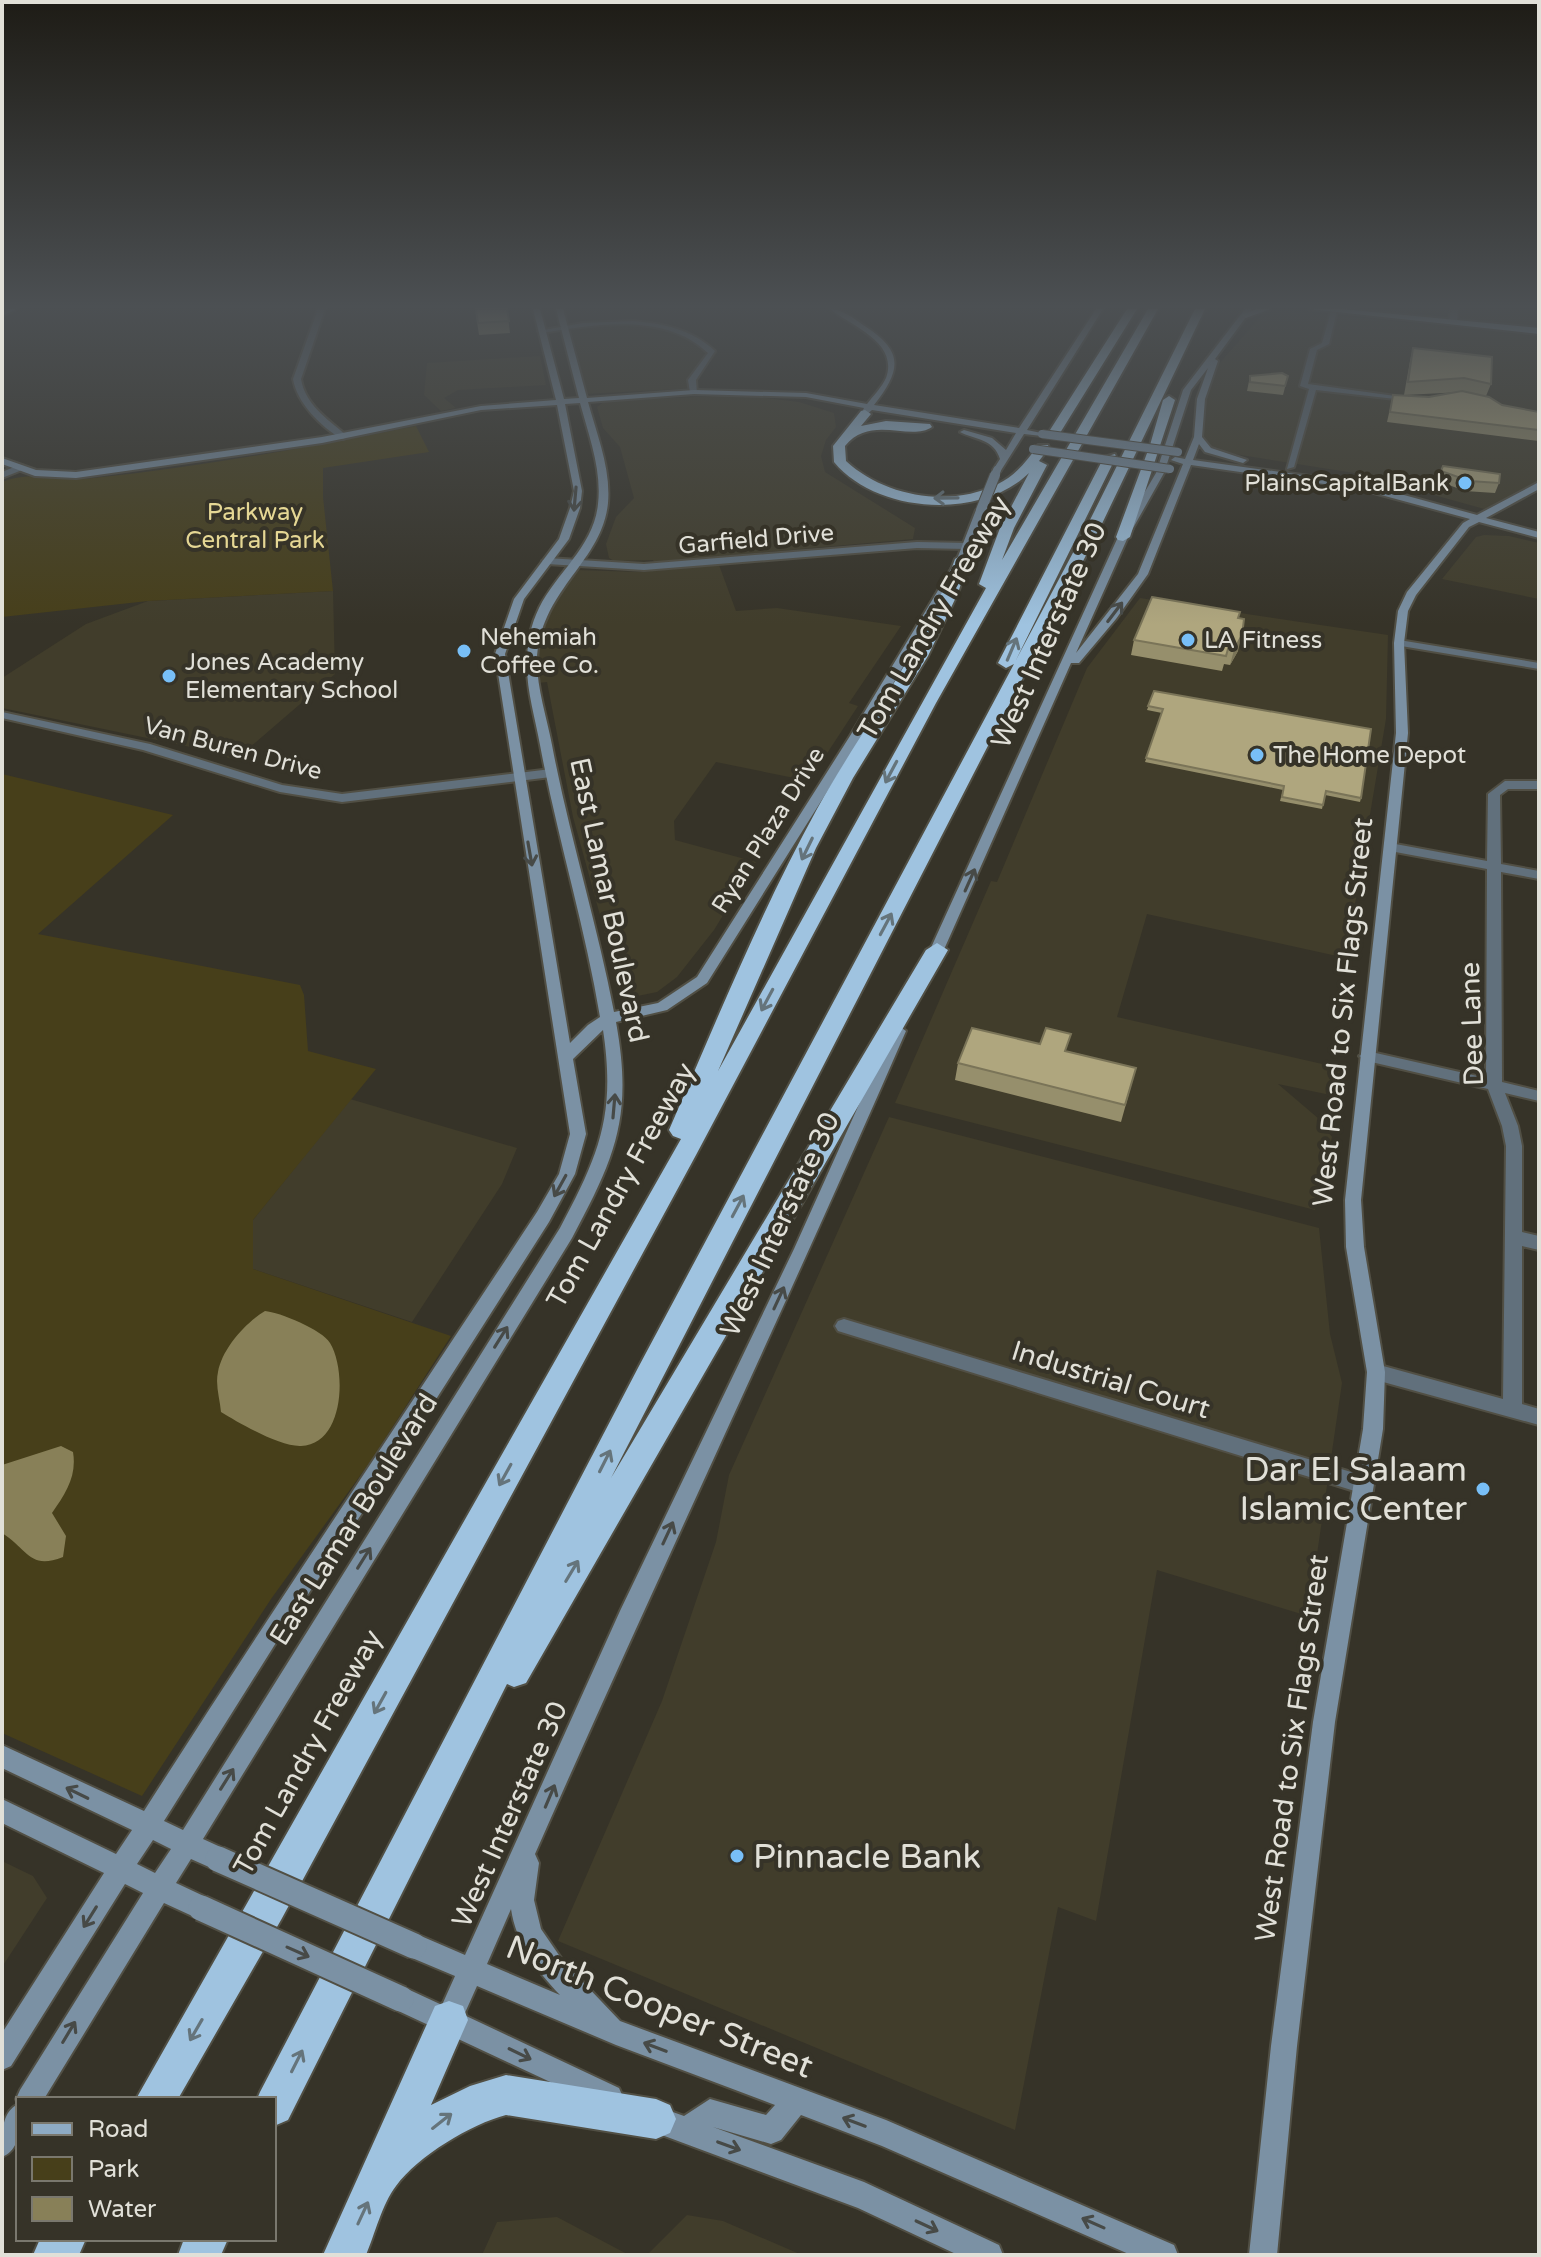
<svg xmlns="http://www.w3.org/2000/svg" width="1541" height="2257" viewBox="0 0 1541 2257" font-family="'Varela Round',sans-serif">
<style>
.built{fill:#413d2b}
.green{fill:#473f1a}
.water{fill:#888058}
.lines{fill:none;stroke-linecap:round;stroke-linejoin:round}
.street-casing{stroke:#514f44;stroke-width:4}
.secondary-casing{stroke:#514f44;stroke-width:4}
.primary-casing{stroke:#514f44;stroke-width:4}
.highway-casing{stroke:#514f44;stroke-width:4}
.street{fill:#61707c;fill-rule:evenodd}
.secondary{fill:#7b91a4;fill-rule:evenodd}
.primary{fill:#8eabc4;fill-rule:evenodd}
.highway{fill:#9fc3e0;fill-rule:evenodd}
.secondary-bridge-far2-casing{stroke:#514f44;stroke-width:10;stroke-linecap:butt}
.secondary-bridge-far1-casing{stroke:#514f44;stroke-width:12;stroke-linecap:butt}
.secondary-bridge-casing{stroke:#514f44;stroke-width:29;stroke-linecap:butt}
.secondary-bridge-far2{stroke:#7b91a4;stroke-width:8}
.secondary-bridge-far1{stroke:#7b91a4;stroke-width:10}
.secondary-bridge{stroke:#7b91a4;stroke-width:25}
.wall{fill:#968f6c}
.shaded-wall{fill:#7a7458}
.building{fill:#afa67e;stroke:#7a7458;stroke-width:2}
.oneway{stroke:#65747b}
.oneway2{stroke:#474a47}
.poi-dot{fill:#78bff7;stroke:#363328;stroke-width:3}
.labels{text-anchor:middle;stroke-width:8;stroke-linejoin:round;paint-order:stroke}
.far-poi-label{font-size:24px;fill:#e1e0d8;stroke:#363328;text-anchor:start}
.far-park-label{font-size:24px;fill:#e5d794;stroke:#363328}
.far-street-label{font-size:24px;fill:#e1e0d8;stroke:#363328}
.street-label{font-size:28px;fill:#e1e0d8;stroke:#363328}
.near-poi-label{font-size:34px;fill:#e1e0d8;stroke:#363328;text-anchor:end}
.near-street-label{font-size:34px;fill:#e1e0d8;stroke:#363328}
</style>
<rect width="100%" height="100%" fill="#363328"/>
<path class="built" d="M1267 309 1539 335V488L1531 486 1488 510 1354 473 1222 452 1209 447 1202 440 1204 381Z
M1458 309H1539V327L1458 318Z
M641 323 683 330 718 352 696 380 698 388 585 394 568 326Z
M540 356 546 385 458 390 444 398 456 408 441 411 424 395 427 363Z
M740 395 799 402 834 413 836 427 826 440 821 456 825 472 915 528 913 539 654 562 653 560 614 561 609 558 606 544 616 517 634 498 620 447 603 428 597 407 605 401Z
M1484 535 1509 536 1539 543V599L1442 579 1476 537Z
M719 565 736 611 777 608 901 626 849 703 858 706 809 781 716 762 674 821 675 840 756 862 714 930 677 977 657 992 623 999 573 817 547 682 538 683 537 648 548 612 564 584 577 570 640 572Z
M333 591 335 674 235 760 205 750 2 708V678L86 624 148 601Z
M1140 598 1388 635 1386 719 1346 958 1147 914 1117 1017 1344 1069 1340 1097 1278 1084 1319 1119 1332 1137 1315 1210 895 1103 991 881 997 882 1087 668Z
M350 1099 517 1148 502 1184 412 1322 253 1269V1220Z
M889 1117 1319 1228 1330 1334 1342 1383 1308 1616 1157 1570 1096 1921 1058 1907 1015 2130 558 1941 662 1701 716 1542 729 1475Z
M2 1861 33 1876 47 1898 2 1967Z
M687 2215 723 2221 802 2255H647Z
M557 2217 629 2255H482L497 2222Z"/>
<path class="green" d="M416 426 429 452 323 468V497L333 591 148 601 2 617V482C31 470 61 481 93 478 201 467 309 447 416 426Z
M2 774 173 815 38 934 300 985 304 995 308 1051 376 1069 253 1220V1269L451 1336 370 1462 271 1599 142 1796 2 1733Z"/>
<path class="water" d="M265 1311C279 1312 323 1330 330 1343 347 1371 344 1445 301 1446 280 1447 239 1423 221 1412 220 1399 215 1385 218 1372 222 1349 245 1323 265 1311Z
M61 1446 73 1452C77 1476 66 1493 52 1513L66 1536 63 1557C29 1570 29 1550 2 1533V1465Z"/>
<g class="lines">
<defs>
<path id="street" d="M318 309H325L301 379C305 404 327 419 345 434V438L342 439C321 427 297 403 293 379Z
M1335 309 1337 311 1329 344 1317 350 1308 384 1417 399 1413 401 1316 390 1294 467 1287 469 1309 389 1300 386 1310 349 1322 343 1331 311Z
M1451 309H1458L1457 322 1453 324 1449 322Z
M633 321C665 324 691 329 715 351L696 380 697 394 690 392 688 380 708 353C666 312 595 324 542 333L538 331 583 323Z
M19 465 23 468 22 470 2 478V472Z
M917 542 968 543 973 546 968 549 917 548 644 570 547 564 542 561 547 558 644 564Z
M1399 640 1539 663V669L1395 645 1394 643Z
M2 712 150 744 282 785 342 794 551 769 557 773 551 777 342 802 280 792 143 750 2 718Z
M1505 781H1539V789H1508L1500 795 1501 864 1539 871V879L1501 872 1502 1082 1539 1091V1101L1505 1093 1518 1126 1522 1146V1232L1539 1236V1250L1522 1246V1404L1539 1409V1425L1376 1380 1369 1378 1367 1372 1369 1366 1376 1364 1503 1399 1506 1146 1502 1126 1488 1089 1367 1061 1359 1056 1367 1051 1486 1078 1487 869 1390 851 1384 847 1390 843 1487 861 1488 794Z
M844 1319 1361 1475 1368 1478 1371 1484 1368 1490 1361 1493 838 1331 835 1326 838 1321Z"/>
<path id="secondary" d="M7 309H17L2 316V311Z
M533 309H540L564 399 579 398 556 309H563L587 398 694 390 806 393 867 404C873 396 882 387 886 378 899 342 851 326 830 309 842 309 853 318 863 325 904 351 902 369 874 405L1019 428 1096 309H1103L1027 430 1046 434 1042 436 1024 434 1000 472 997 473 993 470 1000 459C994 439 976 440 960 432L964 430 992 438 1006 450 1016 433 872 410 865 416 861 414 864 408 806 397 694 394 588 402C597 435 611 469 608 503 602 563 539 590 537 661 537 689 547 718 552 745 569 835 597 923 614 1012L658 1003 697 977 850 736 957 559 976 510 981 507 986 510 967 559 862 736 707 983 667 1010 616 1022C633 1116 616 1156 572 1238L203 1839 227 1850 230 1859 227 1868 218 1871 191 1859 176 1883 210 1899 213 1908 210 1917 201 1920 164 1903 44 2099H18C18 2120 25 2147 2 2157 2 2137 0 2113 18 2104L16 2099 20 2090 143 1893 125 1884 11 2066 2 2070V2033L104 1873 2 1823V1799L116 1854 132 1830 2 1768V1745L144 1811C272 1610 406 1412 537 1212L559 1174 570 1134 495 654 514 599 559 539 570 508 574 491 557 405 481 410 322 443 76 478 35 476 2 464V458L36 470 76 472 322 437 481 406 556 400ZM580 403C589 436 602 470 598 504 594 546 557 572 539 608 531 624 527 643 527 661 526 689 535 717 540 745 557 836 585 926 600 1017L588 1025 570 1043 505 654 524 599 569 539 580 508 582 491 565 404ZM603 1030C616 1115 599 1155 560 1228L183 1830 164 1821 279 1638 396 1462 549 1222 575 1174 586 1134 573 1059ZM153 1840 171 1849 155 1873 137 1864Z
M1245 309H1252L1215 359 1218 361 1205 399 1202 437 1211 448 1247 460 1243 463 1205 452 1199 444 1193 460 1360 483 1477 515 1539 482V489L1486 518 1539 532V538L1479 522 1469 527 1416 595 1408 611 1404 643 1408 733 1361 1200 1364 1247 1385 1372 1383 1429 1335 1722 1297 2046 1277 2255H1249L1271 2046 1313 1722 1363 1429 1367 1372 1346 1247 1345 1200 1396 733 1394 643 1398 611 1407 592 1463 523 1470 519 1359 489 1191 465 1148 574 1116 619 1079 663H1071L938 963 931 968 924 963 1118 537 1156 473 1183 390ZM1208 368 1197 399 1194 437 1185 459 1175 457 1171 460 1183 464 1138 574 1076 653 1128 537 1164 473 1191 390Z
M899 1026 906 1031C786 1307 656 1579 535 1854L539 1863 534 1900 541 1929 563 1961 620 2021 886 2120 1174 2245 1178 2255H1131L882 2146 801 2115 781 2140 771 2144 713 2127 864 2182 999 2245 1003 2255H958L858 2208 643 2128 640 2118 643 2108 653 2105 684 2116 710 2099 766 2115 775 2105 616 2045 477 1986 464 2015 619 2088 623 2097 619 2106 610 2110 392 2008 388 1999 392 1990 401 1986 442 2005 455 1976 405 1955 401 1946 405 1937 414 1933 465 1955 620 1611 794 1249 892 1031ZM511 1909C516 1943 537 1971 560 1995L487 1964Z"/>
<path id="primary" d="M1256 309H1270L1246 318 1242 315Z
M1309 309H1342L1539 328V334Z"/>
<path id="highway" d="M1127 309H1137L1060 433H1052L1050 430Z
M1148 309H1158L936 703 696 1155 281 1920 178 2099H136L681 1139 673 1136 669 1130C716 1022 760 913 817 809 864 725 923 651 955 559L962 555 969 559 958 593 928 656 853 778 816 848 718 1071 986 588 979 584 1000 528 1029 473C981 520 877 514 834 462L833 446 861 411 865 410 871 414 861 426 886 421 930 424 932 427C910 442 871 414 845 446L846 461C885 497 950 508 998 484 1015 476 1028 460 1038 445H1048L1049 448 1039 461 1047 465 1014 528 1002 560Z
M1195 309H1205L1098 532 611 1478 926 950 937 943 948 950 526 1683 514 1687 507 1684 288 2120 274 2126V2099H257L260 2092 639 1366 1014 664 1006 668 998 663 1104 457 1115 454 1116 457 1015 662 1084 532Z
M1169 396 1175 400 1130 537 1123 541 1118 540 1116 537 1150 445 1163 400Z
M449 2001 463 2006 468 2020 431 2105 470 2086 506 2075 656 2099 670 2105 676 2119 670 2133 656 2139 506 2115C471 2124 418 2156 396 2186 382 2204 375 2234 366 2255H323L435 2006Z
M40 2239H86L79 2255H33Z
M184 2239H228L221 2255H178Z"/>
</defs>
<use href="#street" class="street-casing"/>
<use href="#secondary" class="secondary-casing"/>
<use href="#primary" class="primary-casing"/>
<use href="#highway" class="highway-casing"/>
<use href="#street" class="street"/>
<use href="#secondary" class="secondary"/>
<use href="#primary" class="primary"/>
<use href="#highway" class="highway"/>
<defs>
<path id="secondary-bridge-far2" d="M1042 434 1178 452
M1033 449 1170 469
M994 477 997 470"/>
<path id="secondary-bridge-far1" d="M981 510 995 475"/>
<path id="secondary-bridge" d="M218 1859 414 1946
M201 1908 401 1999"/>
</defs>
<use href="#secondary-bridge-far2" class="secondary-bridge-far2-casing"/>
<use href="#secondary-bridge-far1" class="secondary-bridge-far1-casing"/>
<use href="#secondary-bridge" class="secondary-bridge-casing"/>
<use href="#secondary-bridge-far2" class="secondary-bridge-far2"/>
<use href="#secondary-bridge-far1" class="secondary-bridge-far1"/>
<use href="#secondary-bridge" class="secondary-bridge"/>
</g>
<path class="wall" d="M475 309H507L510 333 479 335Z
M1413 348 1491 384 1486 396 1502 405 1539 412V441L1387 422 1393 395 1429 397 1462 392 1404 395 1410 361Z
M1250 376H1288L1283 395 1247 391Z
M1443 466 1499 483 1495 493 1465 491 1438 481Z
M1238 618V651L1230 665 1224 664 1222 671 1131 655 1134 640Z
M1154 691 1361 798 1360 802 1325 795 1322 809 1280 801 1283 790 1145 762 1162 713 1147 710Z
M1067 1051 1136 1068 1121 1122 955 1080 958 1063Z"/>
<path class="shaded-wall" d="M1242 635 1238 651 1230 665 1234 650Z"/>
<path class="building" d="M476 309H507L509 321 478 323Z
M1413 348 1492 357 1491 384 1464 378 1408 382Z
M1282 373 1288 376 1285 386 1250 382V376Z
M1462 391 1489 397 1502 405 1539 412V430L1390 412 1393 395 1429 397Z
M1443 466 1500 474 1499 483 1469 481 1441 471Z
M1152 597 1240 612 1238 618 1244 619 1242 635 1234 650 1228 649 1226 656 1134 640Z
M1154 691 1371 729 1361 798 1326 791 1323 805 1282 797 1284 786 1146 758 1163 709 1148 706Z
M972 1028 1040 1044 1046 1028 1071 1034 1065 1051 1136 1068 1125 1105 958 1063Z"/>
<defs><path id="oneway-shaft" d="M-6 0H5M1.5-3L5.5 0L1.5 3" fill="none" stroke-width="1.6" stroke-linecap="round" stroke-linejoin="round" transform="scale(2)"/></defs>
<g class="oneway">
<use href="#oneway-shaft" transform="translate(946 498) rotate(179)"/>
<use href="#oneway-shaft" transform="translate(1012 649) rotate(-67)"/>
<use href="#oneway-shaft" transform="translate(891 772) rotate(118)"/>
<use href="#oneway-shaft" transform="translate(807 849) rotate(116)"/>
<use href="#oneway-shaft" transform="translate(886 924) rotate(-62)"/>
<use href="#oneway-shaft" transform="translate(767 1000) rotate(118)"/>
<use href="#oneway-shaft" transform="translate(738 1206) rotate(-62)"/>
<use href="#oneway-shaft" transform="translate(605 1461) rotate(-63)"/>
<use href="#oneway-shaft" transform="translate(505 1475) rotate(119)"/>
<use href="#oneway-shaft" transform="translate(572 1571) rotate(-59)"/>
<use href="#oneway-shaft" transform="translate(380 1703) rotate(119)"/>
<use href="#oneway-shaft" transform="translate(196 2030) rotate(120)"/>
<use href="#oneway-shaft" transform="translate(297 2061) rotate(-63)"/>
<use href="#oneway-shaft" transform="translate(442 2121) rotate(-38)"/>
<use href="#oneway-shaft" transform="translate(363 2213) rotate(-65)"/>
</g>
<g class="oneway2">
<use href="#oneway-shaft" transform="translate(575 499) rotate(95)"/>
<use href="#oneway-shaft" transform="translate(1115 612) rotate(-53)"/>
<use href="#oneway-shaft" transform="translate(530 854) rotate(80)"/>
<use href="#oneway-shaft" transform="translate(970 880) rotate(-66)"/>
<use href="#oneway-shaft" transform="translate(614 1106) rotate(-85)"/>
<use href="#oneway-shaft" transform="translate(560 1186) rotate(119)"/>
<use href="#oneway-shaft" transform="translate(779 1298) rotate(-65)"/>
<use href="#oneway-shaft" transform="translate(501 1337) rotate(-58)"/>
<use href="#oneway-shaft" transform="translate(668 1533) rotate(-65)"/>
<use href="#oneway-shaft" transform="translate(364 1558) rotate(-58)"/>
<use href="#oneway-shaft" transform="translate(227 1779) rotate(-58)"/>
<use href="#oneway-shaft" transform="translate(77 1793) rotate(-154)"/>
<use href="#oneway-shaft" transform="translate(550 1796) rotate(-67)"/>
<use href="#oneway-shaft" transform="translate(90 1917) rotate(122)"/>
<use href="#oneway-shaft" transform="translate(298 1952) rotate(24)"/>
<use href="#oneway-shaft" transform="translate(69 2032) rotate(-59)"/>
<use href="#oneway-shaft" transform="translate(655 2047) rotate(-159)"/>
<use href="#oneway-shaft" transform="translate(520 2054) rotate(26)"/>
<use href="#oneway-shaft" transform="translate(854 2122) rotate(-159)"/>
<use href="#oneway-shaft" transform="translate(729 2146) rotate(20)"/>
<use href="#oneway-shaft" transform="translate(1093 2223) rotate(-156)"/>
<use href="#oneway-shaft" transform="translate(927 2226) rotate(25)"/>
</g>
<linearGradient id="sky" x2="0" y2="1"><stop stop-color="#1e1c16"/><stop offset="0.49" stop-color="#4c5053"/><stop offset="1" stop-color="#4c5053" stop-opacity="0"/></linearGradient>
<rect width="1541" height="625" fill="url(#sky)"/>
<g class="poi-dot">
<circle cx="1465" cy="483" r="8"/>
<circle cx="1188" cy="640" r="8"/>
<circle cx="464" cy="651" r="8"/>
<circle cx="169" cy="676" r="8"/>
<circle cx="1257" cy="755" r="8"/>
<circle cx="1483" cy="1489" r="8"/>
<circle cx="737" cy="1856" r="8"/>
</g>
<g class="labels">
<g class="far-poi-label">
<text x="1449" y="491" text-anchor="end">PlainsCapitalBank</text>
<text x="480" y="645">Nehemiah<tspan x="480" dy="28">Coffee Co.</tspan></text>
<text x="1204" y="648">LA Fitness</text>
<text x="185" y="670">Jones Academy<tspan x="185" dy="28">Elementary School</tspan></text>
<text x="1273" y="763">The Home Depot</text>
</g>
<g class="far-park-label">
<text x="255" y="520">Parkway<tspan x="255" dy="28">Central Park</tspan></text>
</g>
<g class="far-street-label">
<text transform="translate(756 539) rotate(-5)" y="8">Garfield Drive</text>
<text transform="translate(233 748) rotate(15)" y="8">Van Buren Drive</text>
<text transform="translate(768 830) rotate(-58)" y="8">Ryan Plaza Drive</text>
</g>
<g class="street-label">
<text transform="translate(933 617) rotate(-60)" y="10">Tom Landry Freeway</text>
<text transform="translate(1048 635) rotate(-66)" y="10">West Interstate 30</text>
<text transform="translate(610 900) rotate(78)" y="10">East Lamar Boulevard</text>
<text transform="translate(1342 1012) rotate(-84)" y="10">West Road to Six Flags Street</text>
<text transform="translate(1471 1024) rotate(-92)" y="10">Dee Lane</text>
<text transform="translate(620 1185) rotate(-61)" y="10">Tom Landry Freeway</text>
<text transform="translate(779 1224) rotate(-65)" y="10">West Interstate 30</text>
<text transform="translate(1111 1379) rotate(17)" y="10">Industrial Court</text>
<text transform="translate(353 1519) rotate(-58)" y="10">East Lamar Boulevard</text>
<text transform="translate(1291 1748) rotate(-82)" y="10">West Road to Six Flags Street</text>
<text transform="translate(307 1752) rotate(-61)" y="10">Tom Landry Freeway</text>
<text transform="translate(509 1814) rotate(-66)" y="10">West Interstate 30</text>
</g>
<g class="near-poi-label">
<text x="1467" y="1481">Dar El Salaam<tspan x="1467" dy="39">Islamic Center</tspan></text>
<text x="753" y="1868" text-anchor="start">Pinnacle Bank</text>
</g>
<g class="near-street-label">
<text transform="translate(660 2006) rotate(22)" y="12">North Cooper Street</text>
</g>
</g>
<rect width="1541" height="2257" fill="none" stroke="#e1e0d8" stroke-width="8"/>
<rect x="16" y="2097" width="260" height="144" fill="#363328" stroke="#7a786e" stroke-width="2"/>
<rect x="32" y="2123" width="40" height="12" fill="#8eabc4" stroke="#7a786e" stroke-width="2"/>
<text x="88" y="2137" font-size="24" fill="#e1e0d8">Road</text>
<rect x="32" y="2157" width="40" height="24" fill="#473f1a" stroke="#7a786e" stroke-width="2"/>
<text x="88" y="2177" font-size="24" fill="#e1e0d8">Park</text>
<rect x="32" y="2197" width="40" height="24" fill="#888058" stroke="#7a786e" stroke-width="2"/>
<text x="88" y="2217" font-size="24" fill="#e1e0d8">Water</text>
</svg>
